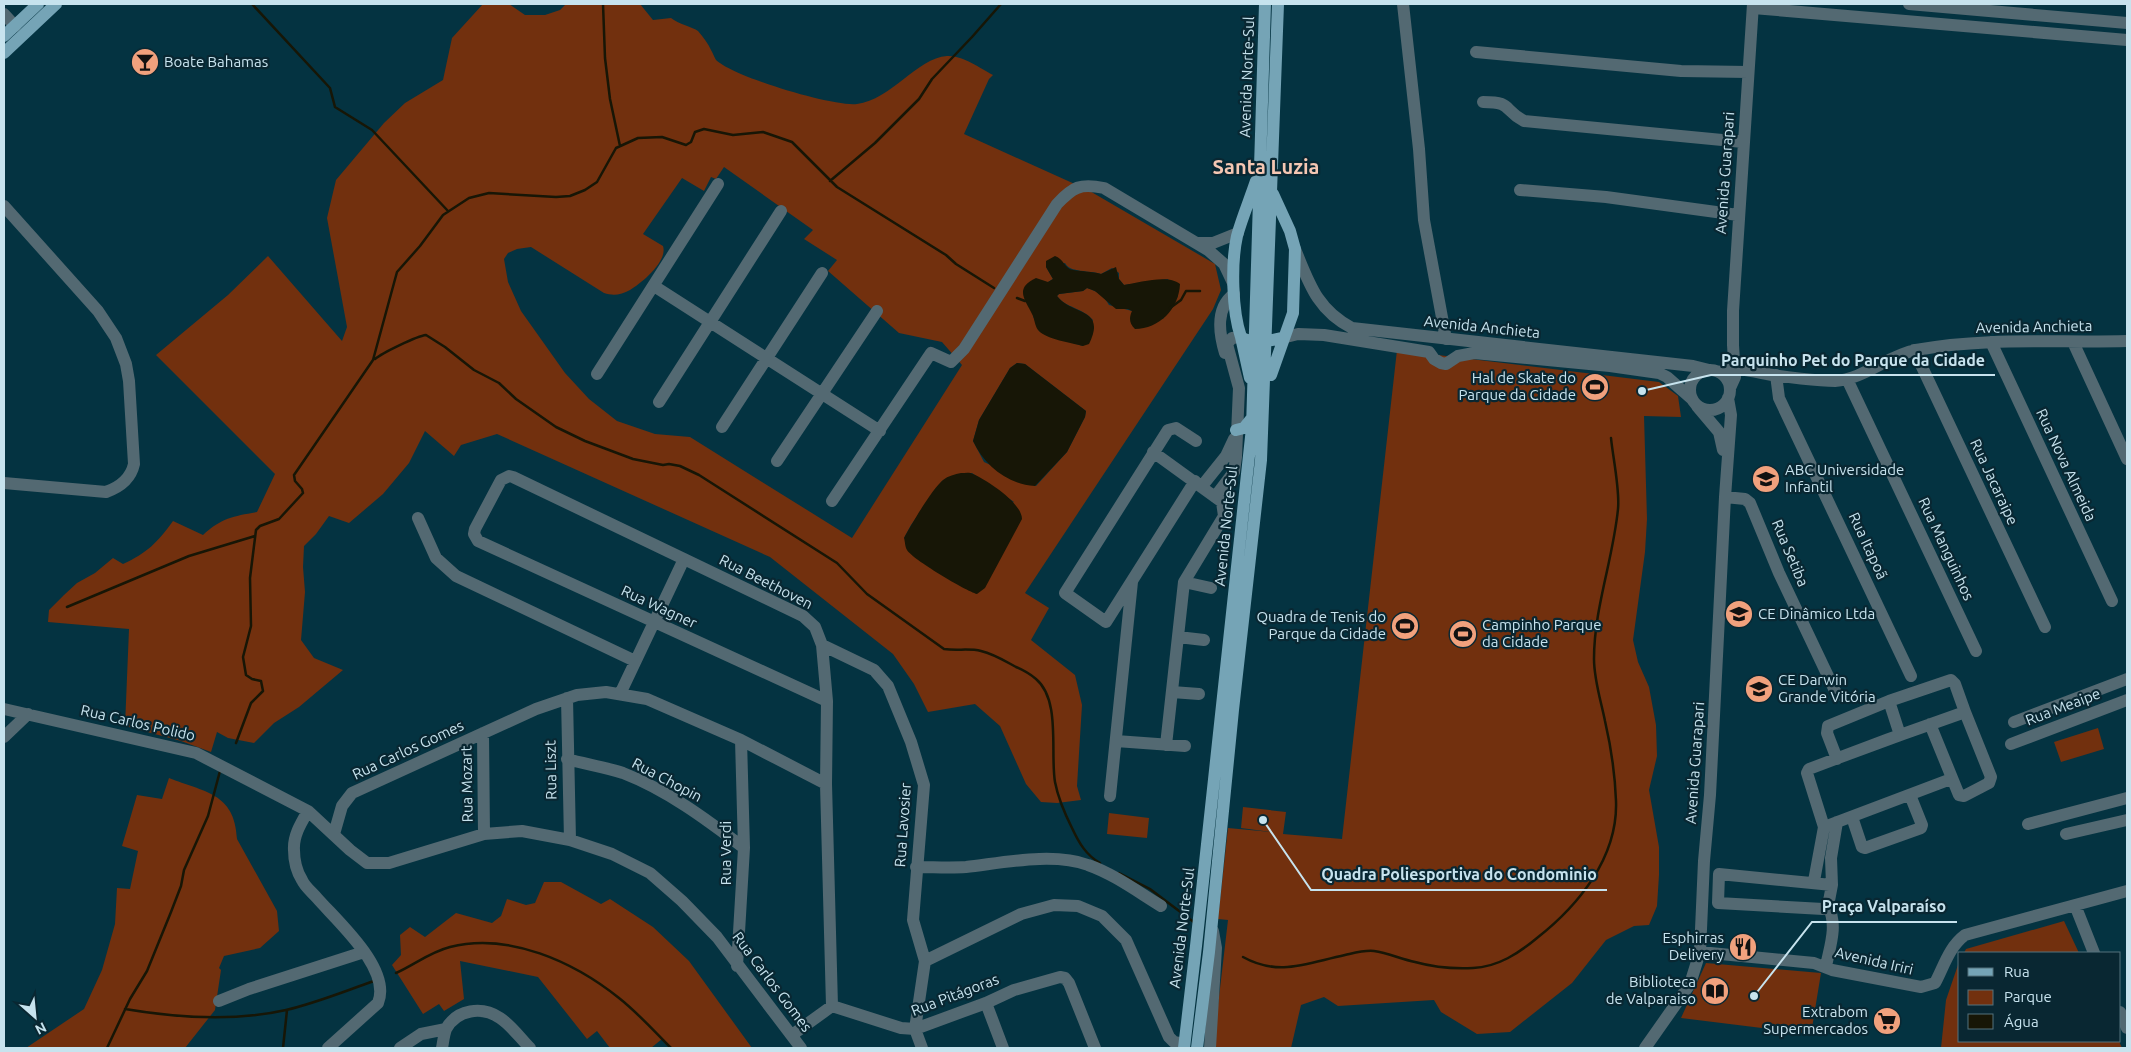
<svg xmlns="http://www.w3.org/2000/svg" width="2131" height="1052" viewBox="0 0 2131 1052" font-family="Ubuntu,sans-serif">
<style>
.green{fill:#72300e;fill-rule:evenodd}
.water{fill:#171606}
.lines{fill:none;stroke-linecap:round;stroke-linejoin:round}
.stream{stroke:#171606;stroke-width:2.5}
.minor{stroke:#536972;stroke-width:12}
.major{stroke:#75a4b6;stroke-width:12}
.labels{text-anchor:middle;stroke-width:4.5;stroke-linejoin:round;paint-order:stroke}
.poi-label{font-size:15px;fill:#c7e3ee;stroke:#092732;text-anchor:start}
.street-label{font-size:15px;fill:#c7e3ee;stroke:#092732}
.district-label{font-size:20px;font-weight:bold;fill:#f5c7b3;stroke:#092732}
.leader{fill:none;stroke:#c7e3ee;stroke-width:2}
.callout-dot{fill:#c7e3ee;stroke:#092732;stroke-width:2}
.callout-label{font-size:16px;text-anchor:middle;font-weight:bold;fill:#c7e3ee;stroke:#092732;stroke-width:4.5;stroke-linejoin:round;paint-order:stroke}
</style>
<rect width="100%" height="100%" fill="#043341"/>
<path class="green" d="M483 4H509L525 15H545L560 10 566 4H640L653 20 671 18C678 24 693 27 698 31 703 37 708 43 711 50 713 53 714 57 716 60 734 77 833 107 857 104 891 100 917 58 947 56 962 55 980 68 993 75L989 79 964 134 1088 190 1215 264 1221 290 1213 309 1025 593 1049 608 1031 640 1075 675 1082 705 1077 786 1081 800 1057 803 1041 802 1026 784 1000 726 975 704 928 712 914 684 893 654 770 557 497 434 461 445 454 456 425 431 409 463 383 494 349 523 329 516 316 534 304 546 303 567 305 592 301 640 314 658 343 670 299 707 274 723 254 743 228 738 217 732 211 752 181 741 125 726 129 629 48 622 49 610 64 595 77 583 95 573 113 558 123 564C147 553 157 543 173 521L203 535C221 518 234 516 257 512L275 474 156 355 228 295 268 256 342 341 347 327 327 218 336 180 384 123 405 103 443 80 452 38ZM724 167 813 230 804 239 837 260 828 271 899 333 942 342 962 365 852 538 690 437 655 434 617 421 589 399 565 373 521 311 508 282 504 259 508 253 517 249 531 247 604 293C613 296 621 295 630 290 642 283 668 261 663 246L643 234 682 178 704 191 711 177 716 179ZM1065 263C1070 273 1089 270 1101 274L1112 268 1119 273V279L1124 285 1168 279 1178 296 1163 319 1109 305C1104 296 1097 291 1087 288L1083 291 1059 294 1057 296C1066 308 1083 308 1093 320L1083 346 1046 335 1039 331 1033 316 1048 282 1053 279 1046 267ZM1017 363 1025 364 1086 411 1085 417 1067 452 1036 486 984 462 973 441 979 420 1010 368ZM972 473 1014 502 904 538 911 525 942 481Z
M1397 350 1659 382 1678 396 1681 417 1644 416 1647 519 1645 552 1633 640 1638 662 1649 687 1656 725 1657 756 1649 790 1659 847V875L1657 906 1649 925 1634 926 1606 940 1572 983 1510 1032 1477 1034 1441 1012 1434 1000 1338 1006 1324 997 1301 1005 1291 1048H1213L1228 920 1218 919 1228 828 1271 832 1241 828 1243 807 1286 812 1283 834 1342 839Z
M2098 728 2104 749 2061 762 2054 742Z
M169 778C203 792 235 792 237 839L277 911 279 931 260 948 224 956 219 968 221 970 215 1010 185 1048H26L84 1009 102 970 115 924 117 888 130 889 138 851 122 846 137 795 162 799Z
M1109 813 1149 818 1147 838 1107 834Z
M544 882H561L601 904 610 899 653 927 689 961 752 1048H670L662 1039 651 1048H610L597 1031 587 1039 538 977 460 961 464 999 444 1011 439 1004 423 1014 392 965 401 955 400 935 410 927 425 937 456 913 492 923 501 916 507 899 526 905 535 903Z
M2064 921 2079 953H1964L1966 949Z
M1960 959V1041H2119L2122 1048H1941L1946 1000Z
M1706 963 1821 973 1811 1034 1681 1018Z"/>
<path class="water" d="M1055 256C1063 258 1065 269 1073 270 1083 272 1091 271 1101 274L1116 267 1119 279 1124 285C1139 283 1167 274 1180 284 1179 309 1159 329 1135 329 1129 323 1129 318 1132 311L1128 309H1116L1095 291 1087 288 1083 291 1059 294 1057 296C1072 316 1107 307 1089 344L1083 346C1072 343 1046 339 1039 331 1035 327 1035 321 1033 316 1026 300 1013 289 1036 278L1048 282 1053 279 1046 267V261Z
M1017 363 1025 364 1086 411 1085 417 1067 452 1035 486C1007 484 985 466 973 441L979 420 1010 368Z
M961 473C965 473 970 472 973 474 987 480 1022 503 1022 519L985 588 977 594C966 591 912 559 907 550 905 547 905 541 904 538 911 525 932 489 943 480 948 476 955 474 961 473Z"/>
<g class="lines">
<path class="stream" d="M252 4 330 88 335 107 372 130 448 211
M603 4 605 58 610 99 620 146
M830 181 875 143 919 99 932 79 972 37 1001 4
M1017 298 1025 301
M1170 308 1181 300 1186 291H1200
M375 359C382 353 417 336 426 335L445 347 474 370 499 383 516 399 556 427 585 441 633 459 663 465 669 464 680 466 699 475 837 563 867 594 944 649C957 651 969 648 981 651 994 654 1005 661 1016 667 1023 670 1030 674 1036 679 1061 700 1050 753 1055 782 1058 798 1065 814 1072 828 1079 843 1086 855 1100 863
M67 607 189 556 255 536
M236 743 251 703 263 691 261 681 252 679 246 675 243 657 251 626 250 578 256 530 260 526 279 519 303 493 302 489 295 481 294 475 373 360 397 272 420 246 443 215 469 198 489 193 556 197 570 196 585 190 597 182 616 148 638 138 662 137 686 145 691 142 695 132 704 129 733 135 763 132 792 142 837 187 946 255 956 264 994 288
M1119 873 1150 889 1195 923
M1243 957C1279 977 1307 963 1345 955 1354 953 1364 950 1374 951 1388 953 1401 959 1415 962 1433 967 1454 969 1473 968 1498 967 1519 953 1537 938 1579 905 1618 857 1616 801 1615 774 1611 747 1605 721 1601 701 1594 680 1594 659 1594 608 1613 560 1618 509 1620 490 1613 458 1611 438
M396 973C414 965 430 952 450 947 509 932 574 962 619 998 638 1013 654 1031 671 1048
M125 1009C178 1018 233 1022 286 1010 316 1003 345 991 374 981
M107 1048 130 999 147 971 171 912 181 886 184 870 208 816 220 771
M283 1048 287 1010"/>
<path class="minor" d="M1403 4 1419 149 1424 220 1446 339
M1909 4 2127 23
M1753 8 2127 40
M4 14 15 26
M1476 52 1681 71 1748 72
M1483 102C1513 102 1502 109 1524 121L1743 142
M1520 190 1606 197 1738 215
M4 206 98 311 116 338 126 364 129 381 134 464C131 478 120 487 106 492L4 483
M1197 243H1213L1238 233
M1295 249C1309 283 1317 310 1352 328L1693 366 1709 370
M654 286 880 431
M1282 338 1298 334 1324 335 1429 352 1434 359 1441 363 1446 364 1458 356 1474 353 1610 366 1659 373 1667 377 1692 399
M1991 342 2112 601
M2073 342 2127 459
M1914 350 2045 627
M1225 353C1219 333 1215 308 1234 294
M1690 390a20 20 0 1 1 40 0a20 20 0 1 1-40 0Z
M1719 372C1739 366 1748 371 1767 374 1783 377 1819 381 1835 381 1864 379 1887 356 1916 350 1985 337 2057 343 2127 341
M597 374 718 184
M1776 375 1779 398 1911 676
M1847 379 1976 651
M1730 388 1735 377 1733 345V311L1753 4
M659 402 781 211
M1697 406 1719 432 1723 450
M722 427 822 273
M1153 452 1222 502 1224 516 1184 582 1166 745
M777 461 877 311
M1195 481 1106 622 1065 593 1168 430 1176 428 1196 441
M1202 486 1226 456 1234 439
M1215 497 1234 472 1236 457 1239 388 1227 344 1232 338 1241 337
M1725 497 1745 499 1750 503 1779 573 1837 695
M832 501 931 353 951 362 964 349 1057 204C1073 187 1080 183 1104 188L1208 250 1224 264 1233 283
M418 518 436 558 456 576 635 661
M1184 582 1211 588
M1178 637 1204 640
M822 645 874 670 888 686 911 742 924 785 913 920 925 961 915 1029 922 1048
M1172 692 1199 694
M620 694 684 559
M567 698 570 840
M827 701 478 541 474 534 475 529 501 480 509 476 513 477 803 616 815 627 822 645 827 701 826 784 832 1006
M1889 701 1900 735
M4 709 196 753 308 811 350 850 367 863H389L484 834 522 831 570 840 612 854 650 873 682 901 717 937 801 1048
M2014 722 2127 679
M483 733 484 834
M4 737 28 714
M1116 741 1185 746
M2011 744 2127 700
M567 759C585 764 605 767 623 773 667 790 706 819 744 848
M1837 759 1827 733 1828 726 1889 701 1951 680 1955 684 1965 712
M1110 796 1132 582
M308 811C301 823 293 836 294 850 294 860 297 872 302 880 305 887 312 892 317 898 337 921 392 969 378 1003L328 1048
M1852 817 1862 847 1865 848 1921 828 1922 825 1910 795
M2028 824 2127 798
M1824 827 1807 773 1809 769C1861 749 1913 730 1965 712L1991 777 1989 783 1964 796 1959 795 1930 724
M334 834 342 806 352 793 536 709 577 695 606 692 647 699 741 740 826 784
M2066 834 2127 820
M916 867C933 867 950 868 966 867 1002 863 1053 852 1088 865 1114 874 1138 892 1161 906
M1814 881 1824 827 1951 779
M1832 885 1719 874 1718 903 1823 909 1828 906 1832 885 1831 858 1837 822
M2075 905 2094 953
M1700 952 1814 963 1832 970 1921 987 1935 983C1944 966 1949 947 1965 935L2127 891
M925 961 1021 914 1054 905 1078 906 1102 916 1126 940 1169 1037 1174 1042 1184 1044
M737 966 744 848 741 740
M1826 966C1830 946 1838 925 1828 906
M219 1001 249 989 364 952
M986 1003 1003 1048
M832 1006 901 1028 915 1029 986 1003 1014 990 1060 977 1065 978 1069 983 1095 1048
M2120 1012 2127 1028
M792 1035 832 1006
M400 1048 421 1034 446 1029
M442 1048C443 1043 444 1034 446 1029 457 1009 482 1006 500 1018 511 1025 521 1039 530 1048
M1210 1048 1216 948 1213 931
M1645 1048 1690 984 1700 952 1704 861 1710 795 1725 497 1731 415 1728 398"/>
<path class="major" d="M4 36 38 4
M4 53 56 4
M1256 181C1250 199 1242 218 1237 236 1231 263 1232 311 1241 337 1254 345 1269 341 1282 338
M1241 337 1250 378
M1271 375 1293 313 1295 249 1290 231 1273 194
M1236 430 1244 428 1252 418
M1184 1048 1196 946 1252 428 1265 4
M1197 1048 1209 952 1233 710 1261 460 1278 4"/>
</g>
<defs>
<symbol id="bar-disc" viewBox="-11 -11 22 22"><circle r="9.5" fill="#f1a17d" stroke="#092732"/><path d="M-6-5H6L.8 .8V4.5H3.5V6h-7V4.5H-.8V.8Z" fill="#111"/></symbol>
<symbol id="stadium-disc" viewBox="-11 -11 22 22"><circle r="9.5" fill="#f1a17d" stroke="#092732"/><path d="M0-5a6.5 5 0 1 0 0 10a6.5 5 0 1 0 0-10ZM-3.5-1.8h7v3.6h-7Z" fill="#111"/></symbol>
<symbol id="school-disc" viewBox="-11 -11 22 22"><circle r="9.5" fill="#f1a17d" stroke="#092732"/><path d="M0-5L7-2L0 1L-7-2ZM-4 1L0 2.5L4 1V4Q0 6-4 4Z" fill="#111"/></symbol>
<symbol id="restaurant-disc" viewBox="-11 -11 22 22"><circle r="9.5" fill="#f1a17d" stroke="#092732"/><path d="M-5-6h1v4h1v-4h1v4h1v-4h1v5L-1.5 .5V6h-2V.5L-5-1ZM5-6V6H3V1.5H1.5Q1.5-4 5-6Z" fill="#111"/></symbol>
<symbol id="library-disc" viewBox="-11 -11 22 22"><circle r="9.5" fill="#f1a17d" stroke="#092732"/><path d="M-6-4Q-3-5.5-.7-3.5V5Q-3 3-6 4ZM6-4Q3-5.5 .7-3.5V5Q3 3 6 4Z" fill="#111"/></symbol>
<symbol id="supermarket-disc" viewBox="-11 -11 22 22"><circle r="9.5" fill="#f1a17d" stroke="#092732"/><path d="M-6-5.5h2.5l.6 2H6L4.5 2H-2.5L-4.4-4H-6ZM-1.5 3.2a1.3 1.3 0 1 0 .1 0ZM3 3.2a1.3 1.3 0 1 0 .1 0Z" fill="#111"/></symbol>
</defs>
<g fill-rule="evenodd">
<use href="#bar-disc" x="129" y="46" width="32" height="32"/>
<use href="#stadium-disc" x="1579" y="371" width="32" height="32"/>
<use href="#school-disc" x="1750" y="463" width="32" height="32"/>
<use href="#school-disc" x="1723" y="598" width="32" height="32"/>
<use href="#stadium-disc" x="1389" y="610" width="32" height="32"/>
<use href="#stadium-disc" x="1447" y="618" width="32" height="32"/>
<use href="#school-disc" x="1743" y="673" width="32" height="32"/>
<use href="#restaurant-disc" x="1727" y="931" width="32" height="32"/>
<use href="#library-disc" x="1699" y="975" width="32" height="32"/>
<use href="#supermarket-disc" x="1871" y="1005" width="32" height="32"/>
</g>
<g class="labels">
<g class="poi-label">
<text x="164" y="67">Boate Bahamas</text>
<text x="1576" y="383" text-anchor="end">Hal de Skate do<tspan x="1576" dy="17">Parque da Cidade</tspan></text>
<text x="1785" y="475">ABC Universidade<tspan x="1785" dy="17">Infantil</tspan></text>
<text x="1758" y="619">CE Dinâmico Ltda</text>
<text x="1386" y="622" text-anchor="end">Quadra de Tenis do<tspan x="1386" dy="17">Parque da Cidade</tspan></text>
<text x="1482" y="630">Campinho Parque<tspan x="1482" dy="17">da Cidade</tspan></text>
<text x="1778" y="685">CE Darwin<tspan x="1778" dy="17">Grande Vitória</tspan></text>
<text x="1724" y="943" text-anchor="end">Esphirras<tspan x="1724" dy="17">Delivery</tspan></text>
<text x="1696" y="987" text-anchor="end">Biblioteca<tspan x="1696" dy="17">de Valparaiso</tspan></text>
<text x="1868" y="1017" text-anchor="end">Extrabom<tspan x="1868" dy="17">Supermercados</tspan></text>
</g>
<g class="street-label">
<text transform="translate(1247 77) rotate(-88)" y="5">Avenida Norte-Sul</text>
<text transform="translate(1725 173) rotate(-86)" y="5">Avenida Guarapari</text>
<text transform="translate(1482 327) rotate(6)" y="5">Avenida Anchieta</text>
<text transform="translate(2034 327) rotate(-1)" y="5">Avenida Anchieta</text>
<text transform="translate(2066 465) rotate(65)" y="5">Rua Nova Almeida</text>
<text transform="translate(1994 482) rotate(65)" y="5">Rua Jacaraipe</text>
<text transform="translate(1226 526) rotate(-84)" y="5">Avenida Norte-Sul</text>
<text transform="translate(1868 546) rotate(65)" y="5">Rua Itapoã</text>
<text transform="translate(1946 549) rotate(65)" y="5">Rua Manguinhos</text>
<text transform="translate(1790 553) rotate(67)" y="5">Rua Setiba</text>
<text transform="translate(766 582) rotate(27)" y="5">Rua Beethoven</text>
<text transform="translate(659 607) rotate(25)" y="5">Rua Wagner</text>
<text transform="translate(2063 707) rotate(-21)" y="5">Rua Meaipe</text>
<text transform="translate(138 723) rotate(13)" y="5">Rua Carlos Polido</text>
<text transform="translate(408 750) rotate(-25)" y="5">Rua Carlos Gomes</text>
<text transform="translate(1695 763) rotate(-86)" y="5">Avenida Guarapari</text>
<text transform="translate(551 770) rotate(-91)" y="5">Rua Liszt</text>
<text transform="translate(667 780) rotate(28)" y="5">Rua Chopin</text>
<text transform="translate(467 784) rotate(-91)" y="5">Rua Mozart</text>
<text transform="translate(903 825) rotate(-86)" y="5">Rua Lavosier</text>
<text transform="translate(726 853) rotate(-90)" y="5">Rua Verdi</text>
<text transform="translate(1182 928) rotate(-83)" y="5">Avenida Norte-Sul</text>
<text transform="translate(1874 961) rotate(13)" y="5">Avenida Iriri</text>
<text transform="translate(772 982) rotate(53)" y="5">Rua Carlos Gomes</text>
<text transform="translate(955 995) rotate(-21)" y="5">Rua Pitágoras</text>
</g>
<g class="district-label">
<text x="1266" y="174">Santa Luzia</text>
</g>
</g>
<path class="leader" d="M1642 391L1711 375H1995M1263 820L1311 890H1607M1754 996L1812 922H1957"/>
<g class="callout-dot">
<circle cx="1642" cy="391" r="5"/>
<circle cx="1263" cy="820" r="5"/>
<circle cx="1754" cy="996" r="5"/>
</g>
<g class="callout-label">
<text x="1853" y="366">Parquinho Pet do Parque da Cidade</text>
<text x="1459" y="880">Quadra Poliesportiva do Condominio</text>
<text x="1884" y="912">Praça Valparaíso</text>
</g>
<rect width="2131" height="1052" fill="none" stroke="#c7e3ee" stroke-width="10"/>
<rect x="1958" y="952" width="162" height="90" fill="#092732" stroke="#55727d"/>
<rect x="1968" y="968" width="25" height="8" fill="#75a4b6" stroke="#55727d"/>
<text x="2004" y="977" font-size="15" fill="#c7e3ee">Rua</text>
<rect x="1968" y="990" width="25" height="15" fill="#72300e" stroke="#55727d"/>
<text x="2004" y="1002" font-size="15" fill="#c7e3ee">Parque</text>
<rect x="1968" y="1014" width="25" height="15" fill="#171606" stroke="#55727d"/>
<text x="2004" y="1027" font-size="15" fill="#c7e3ee">Água</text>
<g transform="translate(35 1017) rotate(153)" stroke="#092732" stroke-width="4" paint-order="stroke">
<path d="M0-4L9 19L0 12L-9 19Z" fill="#c7e3ee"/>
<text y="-8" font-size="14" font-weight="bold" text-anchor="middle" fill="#c7e3ee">N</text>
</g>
</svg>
